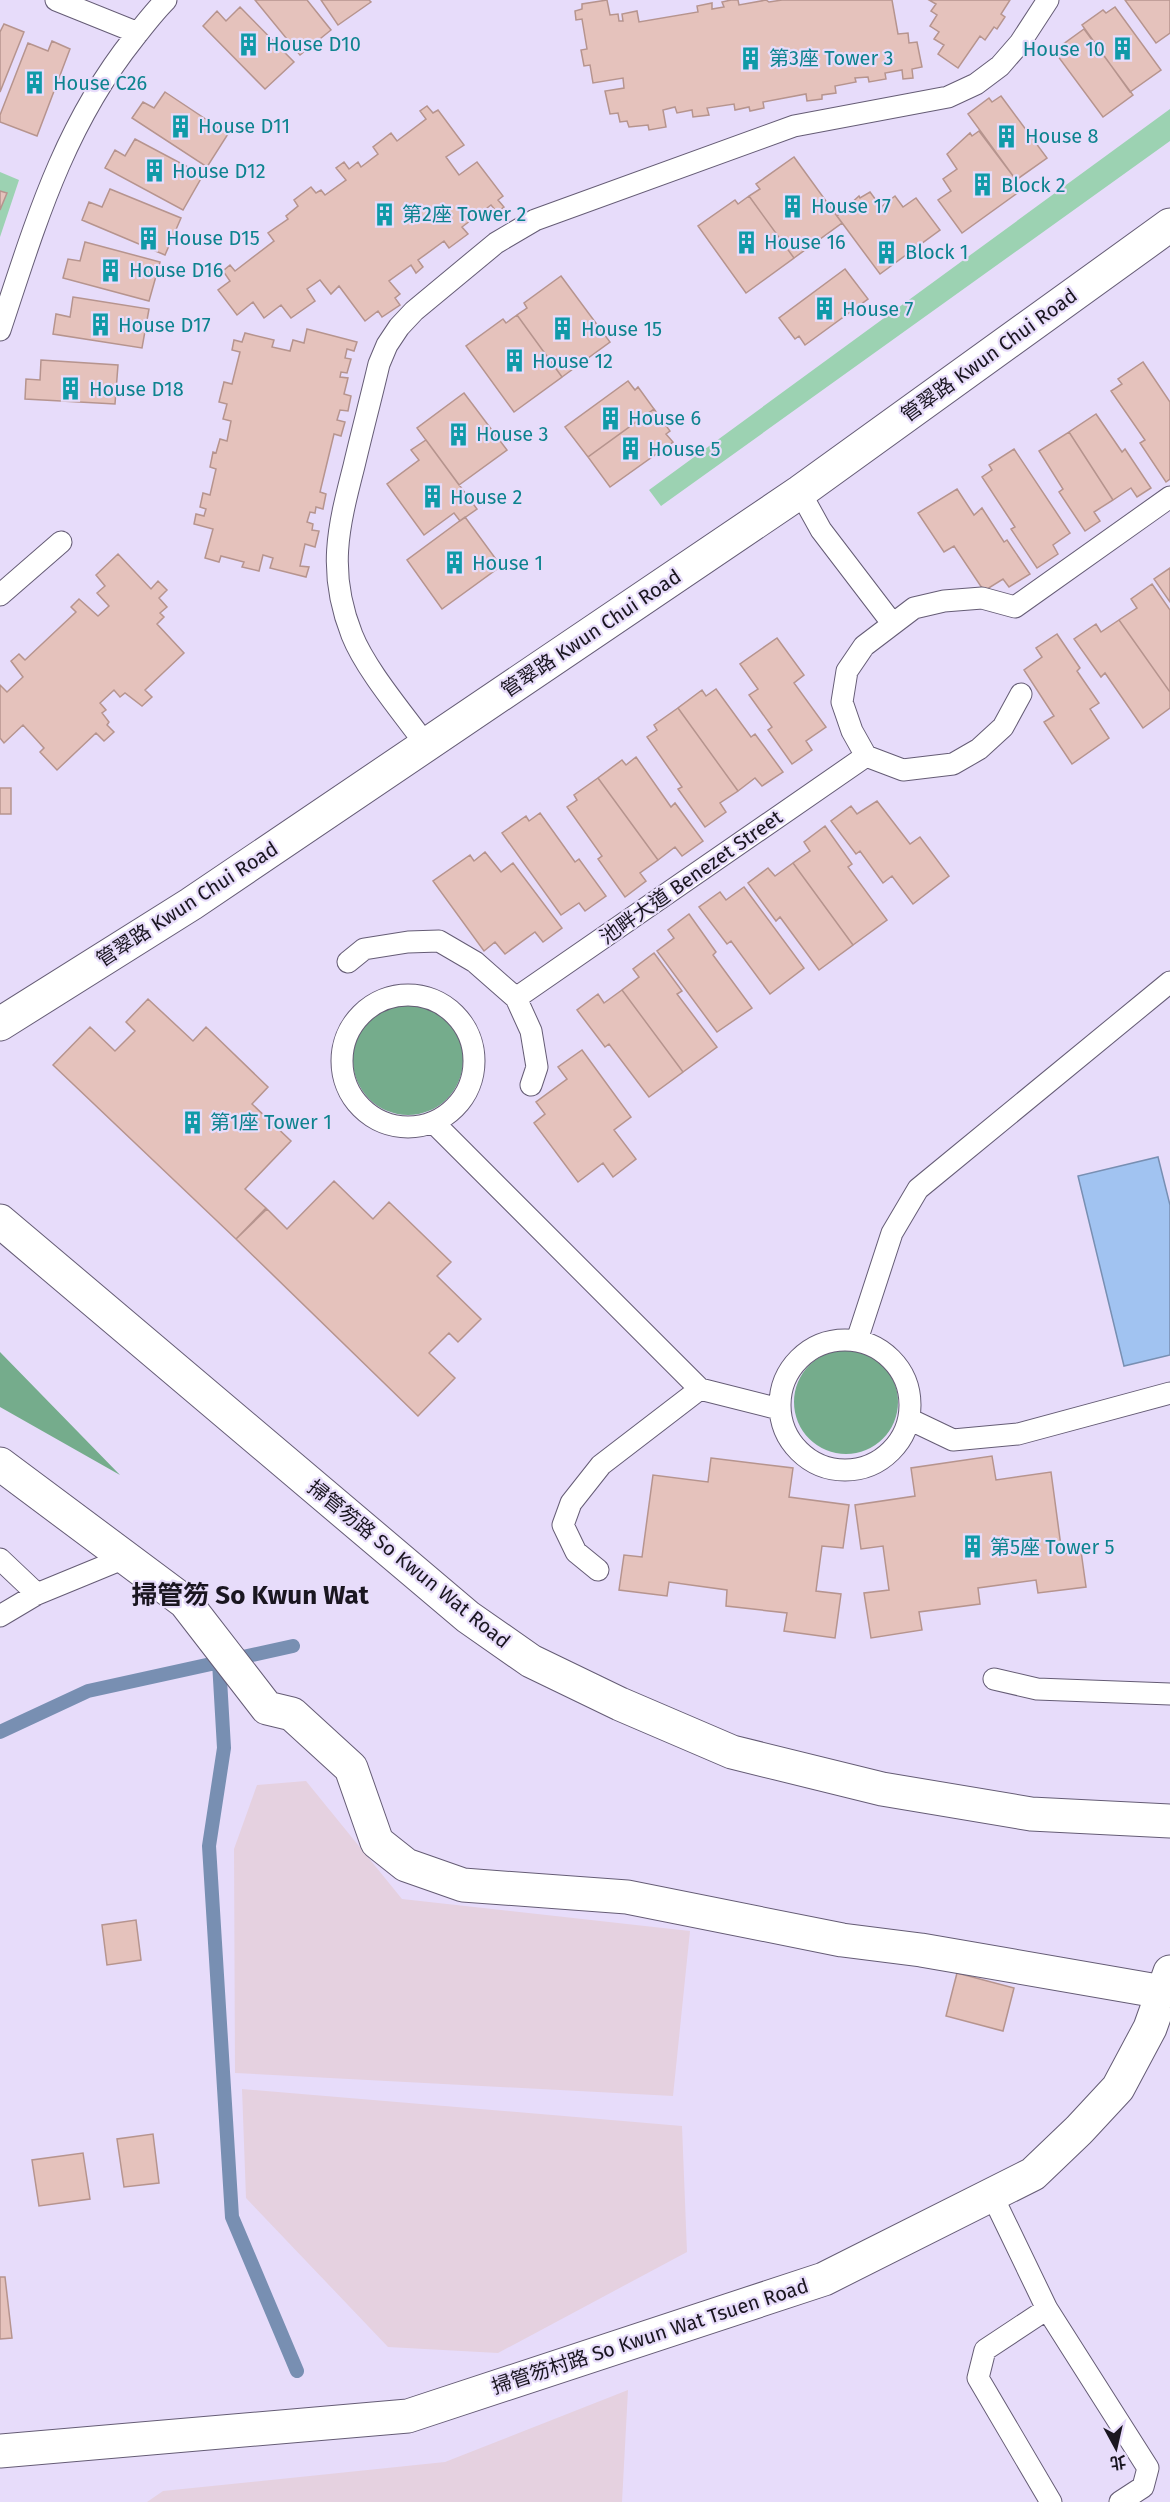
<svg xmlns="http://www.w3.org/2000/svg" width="1170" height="2502" viewBox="0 0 1170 2502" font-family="'Fira Sans','Noto Sans TC',sans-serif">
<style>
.industrial{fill:#e5d1e0}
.green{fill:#9cd2b2}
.forest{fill:#75ac8c}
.water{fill:#a1c3f1;stroke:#788fb2;stroke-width:1.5}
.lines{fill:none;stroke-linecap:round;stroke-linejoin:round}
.stream{stroke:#788fb2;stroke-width:14}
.building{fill:#e5c2bc;stroke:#b6948e;stroke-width:1.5}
.service-casing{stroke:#655c75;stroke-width:23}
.minor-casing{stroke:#655c75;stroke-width:35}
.tertiary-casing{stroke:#655c75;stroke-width:35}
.service{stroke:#fff;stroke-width:21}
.minor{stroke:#fff;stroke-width:33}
.tertiary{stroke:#fff;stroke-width:33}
.labels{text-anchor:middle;stroke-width:4.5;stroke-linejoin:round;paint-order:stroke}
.culture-label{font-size:20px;fill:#0d838f;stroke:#e7dcfa;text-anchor:start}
.street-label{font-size:20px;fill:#1a1620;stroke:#e7dcfa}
.district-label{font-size:26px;font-weight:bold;fill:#1a1620;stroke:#e7dcfa}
</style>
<rect width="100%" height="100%" fill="#e7dcfa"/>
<path class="industrial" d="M306 1781 402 1899 690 1931 673 2096 235 2073 234 1849 257 1785Z
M242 2089 682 2126 687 2252 498 2353 388 2347 246 2198Z
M628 2390 622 2502H147L163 2491 445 2462Z"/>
<path class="green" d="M1170 109V141L661 506 649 490Z
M0 172 19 180 0 237Z"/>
<path class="forest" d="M353 1060a55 55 0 1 1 110 0a55 55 0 1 1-110 0Z
M794 1402a52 52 0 1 1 104 0a52 52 0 1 1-104 0Z
M0 1352 120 1475 0 1407Z"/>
<path class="water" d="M1158 1157 1170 1205V1355L1124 1366 1078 1176Z"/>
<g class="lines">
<path class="stream" d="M219 1662 224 1748 209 1846 232 2217 297 2371
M0 1732 88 1691 293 1646"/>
</g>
<path class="building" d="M255 0H307L331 30 300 55Z
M321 0H369L371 2 338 25Z
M607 0 610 15 618 14 619 21H623L622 14 637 11 639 22 698 12 697 6 712 3V9L724 7 722 2 731 0H738L739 5 766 0 769 2 782 0H892L898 34 908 33 909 43 917 42 922 67 912 69 913 78 903 79 902 70 885 73 886 79 869 82 868 77 855 78 856 82 835 86 836 93 822 95V99L807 101 806 94 763 102 764 108 750 111 749 107 735 110 734 104 707 108 709 115 693 117 692 110 677 113 675 107 663 110 666 127 649 130 648 125 629 127 627 121 620 122 618 113 610 114 605 91 624 88 623 78 593 83 590 65 584 66 581 50 587 49 582 19 576 20 575 11 582 9V4Z
M929 0H1010L1001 14 1005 17 997 29 994 27 985 40 980 36 958 68 938 54 944 45 934 39 939 32 930 26 937 15 931 11 936 4Z
M1125 0H1170V33L1156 43Z
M240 7 294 62 265 89 203 26 217 11 226 21Z
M1115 7 1161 70 1130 92 1082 25 1103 10 1106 13Z
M4 24 24 32 0 92V32Z
M1084 29 1133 95 1103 117 1057 55 1065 49 1062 45Z
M52 41 70 49 37 136 0 122V115L28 43 48 51Z
M165 92 228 134 207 167 132 118 143 102 154 108Z
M1001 96 1047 158 1016 180 968 114 989 98 992 102Z
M427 106 433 113 438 110 464 145 446 157 459 175 477 162 503 196 498 200 504 207 497 212 491 205 462 227 468 234 449 248 444 241 418 260 423 267 416 273 411 265 389 281 400 294 395 298 400 305 382 317 378 311 365 321 339 286 331 294 320 280 307 289 315 301 291 318 281 305 264 318 253 302 237 315 218 290 230 281 223 271 230 265 235 271 274 241 268 233 288 219 286 216 298 206 294 200 311 187 316 193 321 190 325 195 346 180 336 168 344 162 349 169 358 162 361 167 378 154 373 147 391 133 397 141 426 119 420 111Z
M979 131 1023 189 962 233 938 200 951 191 943 179 957 169 947 154 970 133 972 136Z
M135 139 203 175 183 210 105 168 115 150 125 156Z
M794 157 842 223 794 258 749 196 760 189 756 184Z
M110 189 181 218 165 255 82 220 89 202 102 207Z
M0 191 7 193 0 210Z
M870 192 881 207 895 196 903 207 916 198 940 230 880 274 837 216 859 196 860 198Z
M749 196 794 258 746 293 698 226 735 200 738 204Z
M85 242 160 262 149 301 63 278 68 259 80 261Z
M845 269 868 299 805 345 799 336 795 339 779 318Z
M561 276 610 342 562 377 517 315 527 308 524 303Z
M73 297 149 309 142 348 53 334 56 314 70 317Z
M517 315 562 377 514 412 466 346 503 319 506 323Z
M307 329 357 342 354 351 347 349 345 358 351 359 347 373 341 372 340 377 348 378 344 394 351 396 348 411 340 410 337 420 345 422 341 436 334 434 320 492 326 494 323 509 316 507 315 513 310 512 307 522 313 524 312 530 319 531 315 547 305 544 300 566 309 567 306 577 270 568 273 558 263 555 259 571 242 567 244 562 221 556 219 562 205 558 213 529 194 524 196 514 204 516 206 509 200 507 203 493 210 495 216 469 210 467 213 452 216 453 220 439 227 441 231 421 223 419 227 404 219 402 224 382 232 384 240 352 232 350 234 340 242 342 245 333 274 340 272 347 290 351 293 340 304 343Z
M41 360 118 365 115 404 25 399 26 379 40 380Z
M1143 362 1170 402V479L1166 482 1140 443 1145 440 1111 391 1122 384 1118 379Z
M628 381 635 390 638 387 654 409 588 457 565 427Z
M464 393 507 450 459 485 417 428Z
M654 409 670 431 666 434 673 442 610 487 588 457Z
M1096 414 1122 452 1125 449 1151 488 1137 497 1131 488 1113 500 1069 432Z
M1069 432 1113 500 1094 512 1100 521 1085 531 1059 492 1063 489 1039 451Z
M426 440 477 509 460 521 454 513 424 535 387 484 419 460 411 450Z
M1014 449 1070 533 1053 545 1058 554 1037 568 1011 529 1015 527 982 477 992 470 989 465Z
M957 489 974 515 982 508 1004 542 1007 540 1030 574 1009 587 1003 579 984 591 954 546 944 552 918 513Z
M465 517 501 566 442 609 407 560Z
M118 554 151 589 158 581 167 590 159 598 167 607 160 613 164 617 157 624 184 653 145 690 152 697 142 706 125 693 120 697 114 690 100 703 106 710 102 713 109 722 107 725 114 732 104 741 96 733 57 770 40 752 44 748 23 725 4 743 0 738V685L7 692 23 677 11 661 19 654 25 660 76 612 71 607 79 599 98 616 109 606 97 593 105 586 96 575Z
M1170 568V602L1154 579Z
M1152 584 1170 610V692L1119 620 1137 608 1131 599Z
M1119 620 1170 692V708L1143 728 1105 673 1101 677 1074 639 1096 624 1101 632Z
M1057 634 1080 668 1077 671 1099 703 1090 709 1109 738 1072 764 1044 722 1054 716 1024 670 1042 657 1036 648Z
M777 638 804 675 794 683 826 727 806 741 812 750 792 764 768 730 772 727 749 695 758 689 740 664Z
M716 689 751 737 755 734 783 772 762 786 755 778 738 791 678 708 702 690 706 696Z
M678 708 738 791 720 803 726 812 705 827 678 789 682 787 647 737 657 730 654 725Z
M636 757 671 807 675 803 703 841 682 856 675 847 658 860 598 778 622 760 626 765Z
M598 778 658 860 640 873 646 881 625 897 598 859 602 856 567 807 577 800 574 795Z
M0 788H11V814H0Z
M877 801 910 844 920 837 949 876 913 904 892 876 883 883 860 851 856 854 831 821 851 806 857 814Z
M540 813 575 862 579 859 606 896 585 911 579 903 561 915 502 833 526 816 529 821Z
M825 826 852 864 848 867 887 920 853 945 793 863 810 851 804 842Z
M485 852 501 872 513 863 562 928 543 942 535 932 505 954 495 942 484 951 433 881 470 855 474 861Z
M793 863 853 945 819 970 780 917 776 921 748 883 768 868 775 876Z
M744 887 804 968 770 994 731 941 727 944 699 907 720 892 726 900Z
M689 914 716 952 713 955 752 1008 717 1032 657 951 674 938 668 930Z
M654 953 682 991 677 994 717 1047 683 1072 622 990 639 977 633 969Z
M622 990 683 1072 649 1097 609 1044 605 1047 577 1010 598 994 604 1003Z
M148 999 193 1041 206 1027 268 1087 252 1104 291 1141 245 1189 266 1208 236 1239 53 1065 90 1027 115 1051 135 1031 126 1022Z
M582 1050 631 1117 614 1130 636 1159 613 1177 603 1163 578 1182 534 1123 545 1114 536 1102 567 1079 558 1067Z
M334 1181 373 1219 389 1202 451 1262 437 1276 481 1319 458 1342 449 1333 429 1353 455 1378 418 1416 236 1239 267 1209 287 1229Z
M992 1456 996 1480 1051 1472 1062 1554 1081 1551 1086 1587 1038 1593 1036 1580 978 1588 980 1604 919 1612 922 1630 871 1638 864 1593 889 1590 883 1546 861 1549 855 1505 915 1496 911 1468Z
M711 1458 793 1468 789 1497 849 1505 843 1548 822 1546 816 1591 841 1594 835 1638 784 1631 787 1613 726 1606 727 1590 669 1582 667 1596 619 1590 624 1555 642 1557 653 1475 708 1482Z
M136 1920 141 1960 107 1965 102 1925Z
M957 1973 1014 1988 1003 2031 946 2016Z
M153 2134 159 2183 124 2187 117 2139Z
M83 2153 90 2199 39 2206 32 2160Z
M0 2277H5L12 2338 0 2339Z"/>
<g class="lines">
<defs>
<path id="service" d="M56 0 138 33
M0 330C35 225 63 127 134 38 144 25 154 12 166 0
M800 492 821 530 892 623
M0 595 61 542
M1021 694 1003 727 979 749 953 764 903 770 866 756 852 731 842 702 847 671 864 646 914 608 944 601 982 598 1015 607 1170 497
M426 745C403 713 366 670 352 635 327 572 338 528 354 466 362 432 371 398 379 364L387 345 399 327 414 311 496 243 535 220 794 126 948 97 976 84 1000 66 1020 43 1048 0
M348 962 364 949 408 942 439 941 475 962 516 998 531 1031 537 1067 531 1085
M342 1061a66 66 0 1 1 132 0a66 66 0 1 1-132 0Z
M516 998 866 756
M434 1123 700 1389 779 1409
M780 1405a65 65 0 1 1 130 0a65 65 0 1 1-130 0Z
M857 1340 892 1233 918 1189 1170 982
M909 1419 953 1440 1018 1434 1170 1393
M0 1559 37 1594
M598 1570 576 1552 563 1525 571 1503 601 1465 700 1389
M0 1616 37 1594 127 1557
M994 1679 1037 1689 1170 1694
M992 2195 1047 2309 1148 2468 1143 2487 1120 2502
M1047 2309 985 2350 978 2378 1051 2502"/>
<path id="minor" d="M0 1024 191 904 800 492 1170 225
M0 1464 185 1602 267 1708 292 1714 351 1768 377 1842 406 1865 463 1885 627 1897 842 1940 921 1950 1163 1992
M0 2451 408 2416 824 2279 1033 2174 1079 2130 1118 2088 1150 2028 1170 1972"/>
<path id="tertiary" d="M0 1221 468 1617 531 1661 620 1704 732 1752 882 1789 1031 1814 1170 1821"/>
</defs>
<use href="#service" class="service-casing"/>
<use href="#minor" class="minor-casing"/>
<use href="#tertiary" class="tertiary-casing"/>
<use href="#service" class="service"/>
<use href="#minor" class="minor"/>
<use href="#tertiary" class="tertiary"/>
</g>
<defs>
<symbol id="building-bare" viewBox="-9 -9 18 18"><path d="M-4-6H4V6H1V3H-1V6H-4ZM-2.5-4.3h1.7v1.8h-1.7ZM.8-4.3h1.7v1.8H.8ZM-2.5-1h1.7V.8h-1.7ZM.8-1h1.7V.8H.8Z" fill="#0f9aa8" stroke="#e7dcfa" stroke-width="2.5" paint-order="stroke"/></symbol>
</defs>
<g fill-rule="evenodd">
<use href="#building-bare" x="232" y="28" width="33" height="33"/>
<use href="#building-bare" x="1106" y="32" width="33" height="33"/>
<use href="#building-bare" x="734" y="42" width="33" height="33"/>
<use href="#building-bare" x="18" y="66" width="33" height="33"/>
<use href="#building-bare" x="164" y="110" width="33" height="33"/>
<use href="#building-bare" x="990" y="120" width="33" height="33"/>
<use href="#building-bare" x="138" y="154" width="33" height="33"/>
<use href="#building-bare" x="966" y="168" width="33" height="33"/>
<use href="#building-bare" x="776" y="190" width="33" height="33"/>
<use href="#building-bare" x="368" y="198" width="33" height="33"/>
<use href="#building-bare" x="132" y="222" width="33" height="33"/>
<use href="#building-bare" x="730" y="226" width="33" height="33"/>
<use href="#building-bare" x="870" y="236" width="33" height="33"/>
<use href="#building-bare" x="94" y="254" width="33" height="33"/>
<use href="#building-bare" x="808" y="292" width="33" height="33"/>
<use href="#building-bare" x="84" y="308" width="33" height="33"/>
<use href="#building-bare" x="546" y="312" width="33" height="33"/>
<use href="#building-bare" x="498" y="344" width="33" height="33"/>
<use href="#building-bare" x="54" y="372" width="33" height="33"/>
<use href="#building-bare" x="594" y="402" width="33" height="33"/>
<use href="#building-bare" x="442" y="418" width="33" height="33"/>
<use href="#building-bare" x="614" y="432" width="33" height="33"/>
<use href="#building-bare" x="416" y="480" width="33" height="33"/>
<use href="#building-bare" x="438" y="546" width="33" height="33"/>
<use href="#building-bare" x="176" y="1106" width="33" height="33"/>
<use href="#building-bare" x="956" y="1530" width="33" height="33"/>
</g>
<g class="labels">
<g class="culture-label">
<text x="266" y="51">House D10</text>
<text x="1105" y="56" text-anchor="end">House 10</text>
<text x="769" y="65">第3座 Tower 3</text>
<text x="53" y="90">House C26</text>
<text x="198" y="133">House D11</text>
<text x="1025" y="143">House 8</text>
<text x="172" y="178">House D12</text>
<text x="1001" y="192">Block 2</text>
<text x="811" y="213">House 17</text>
<text x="402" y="221">第2座 Tower 2</text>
<text x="166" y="245">House D15</text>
<text x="764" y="249">House 16</text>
<text x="905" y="259">Block 1</text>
<text x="129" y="277">House D16</text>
<text x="842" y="316">House 7</text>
<text x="118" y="332">House D17</text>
<text x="581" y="336">House 15</text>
<text x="532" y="368">House 12</text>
<text x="89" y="396">House D18</text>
<text x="628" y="425">House 6</text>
<text x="476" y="441">House 3</text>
<text x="648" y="456">House 5</text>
<text x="450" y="504">House 2</text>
<text x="472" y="570">House 1</text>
<text x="210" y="1129">第1座 Tower 1</text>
<text x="990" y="1554">第5座 Tower 5</text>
</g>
<g class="street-label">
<text transform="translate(989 355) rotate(-36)" y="7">管翠路 Kwun Chui Road</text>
<text transform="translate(591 633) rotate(-34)" y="7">管翠路 Kwun Chui Road</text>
<text transform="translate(691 877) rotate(-35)" y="7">池畔大道 Benezet Street</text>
<text transform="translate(187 904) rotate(-33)" y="7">管翠路 Kwun Chui Road</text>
<text transform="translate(409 1564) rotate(39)" y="7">掃管笏路 So Kwun Wat Road</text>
<text transform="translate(650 2336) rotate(-18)" y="7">掃管笏村路 So Kwun Wat Tsuen Road</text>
</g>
<g class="district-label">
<text x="250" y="1604">掃管笏 So Kwun Wat</text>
</g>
</g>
<g transform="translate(1116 2448) rotate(172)" stroke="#e7dcfa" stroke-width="4.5" paint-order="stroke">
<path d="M0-4.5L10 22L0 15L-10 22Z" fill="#1a1620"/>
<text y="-9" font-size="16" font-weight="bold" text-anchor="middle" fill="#1a1620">北</text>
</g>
</svg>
